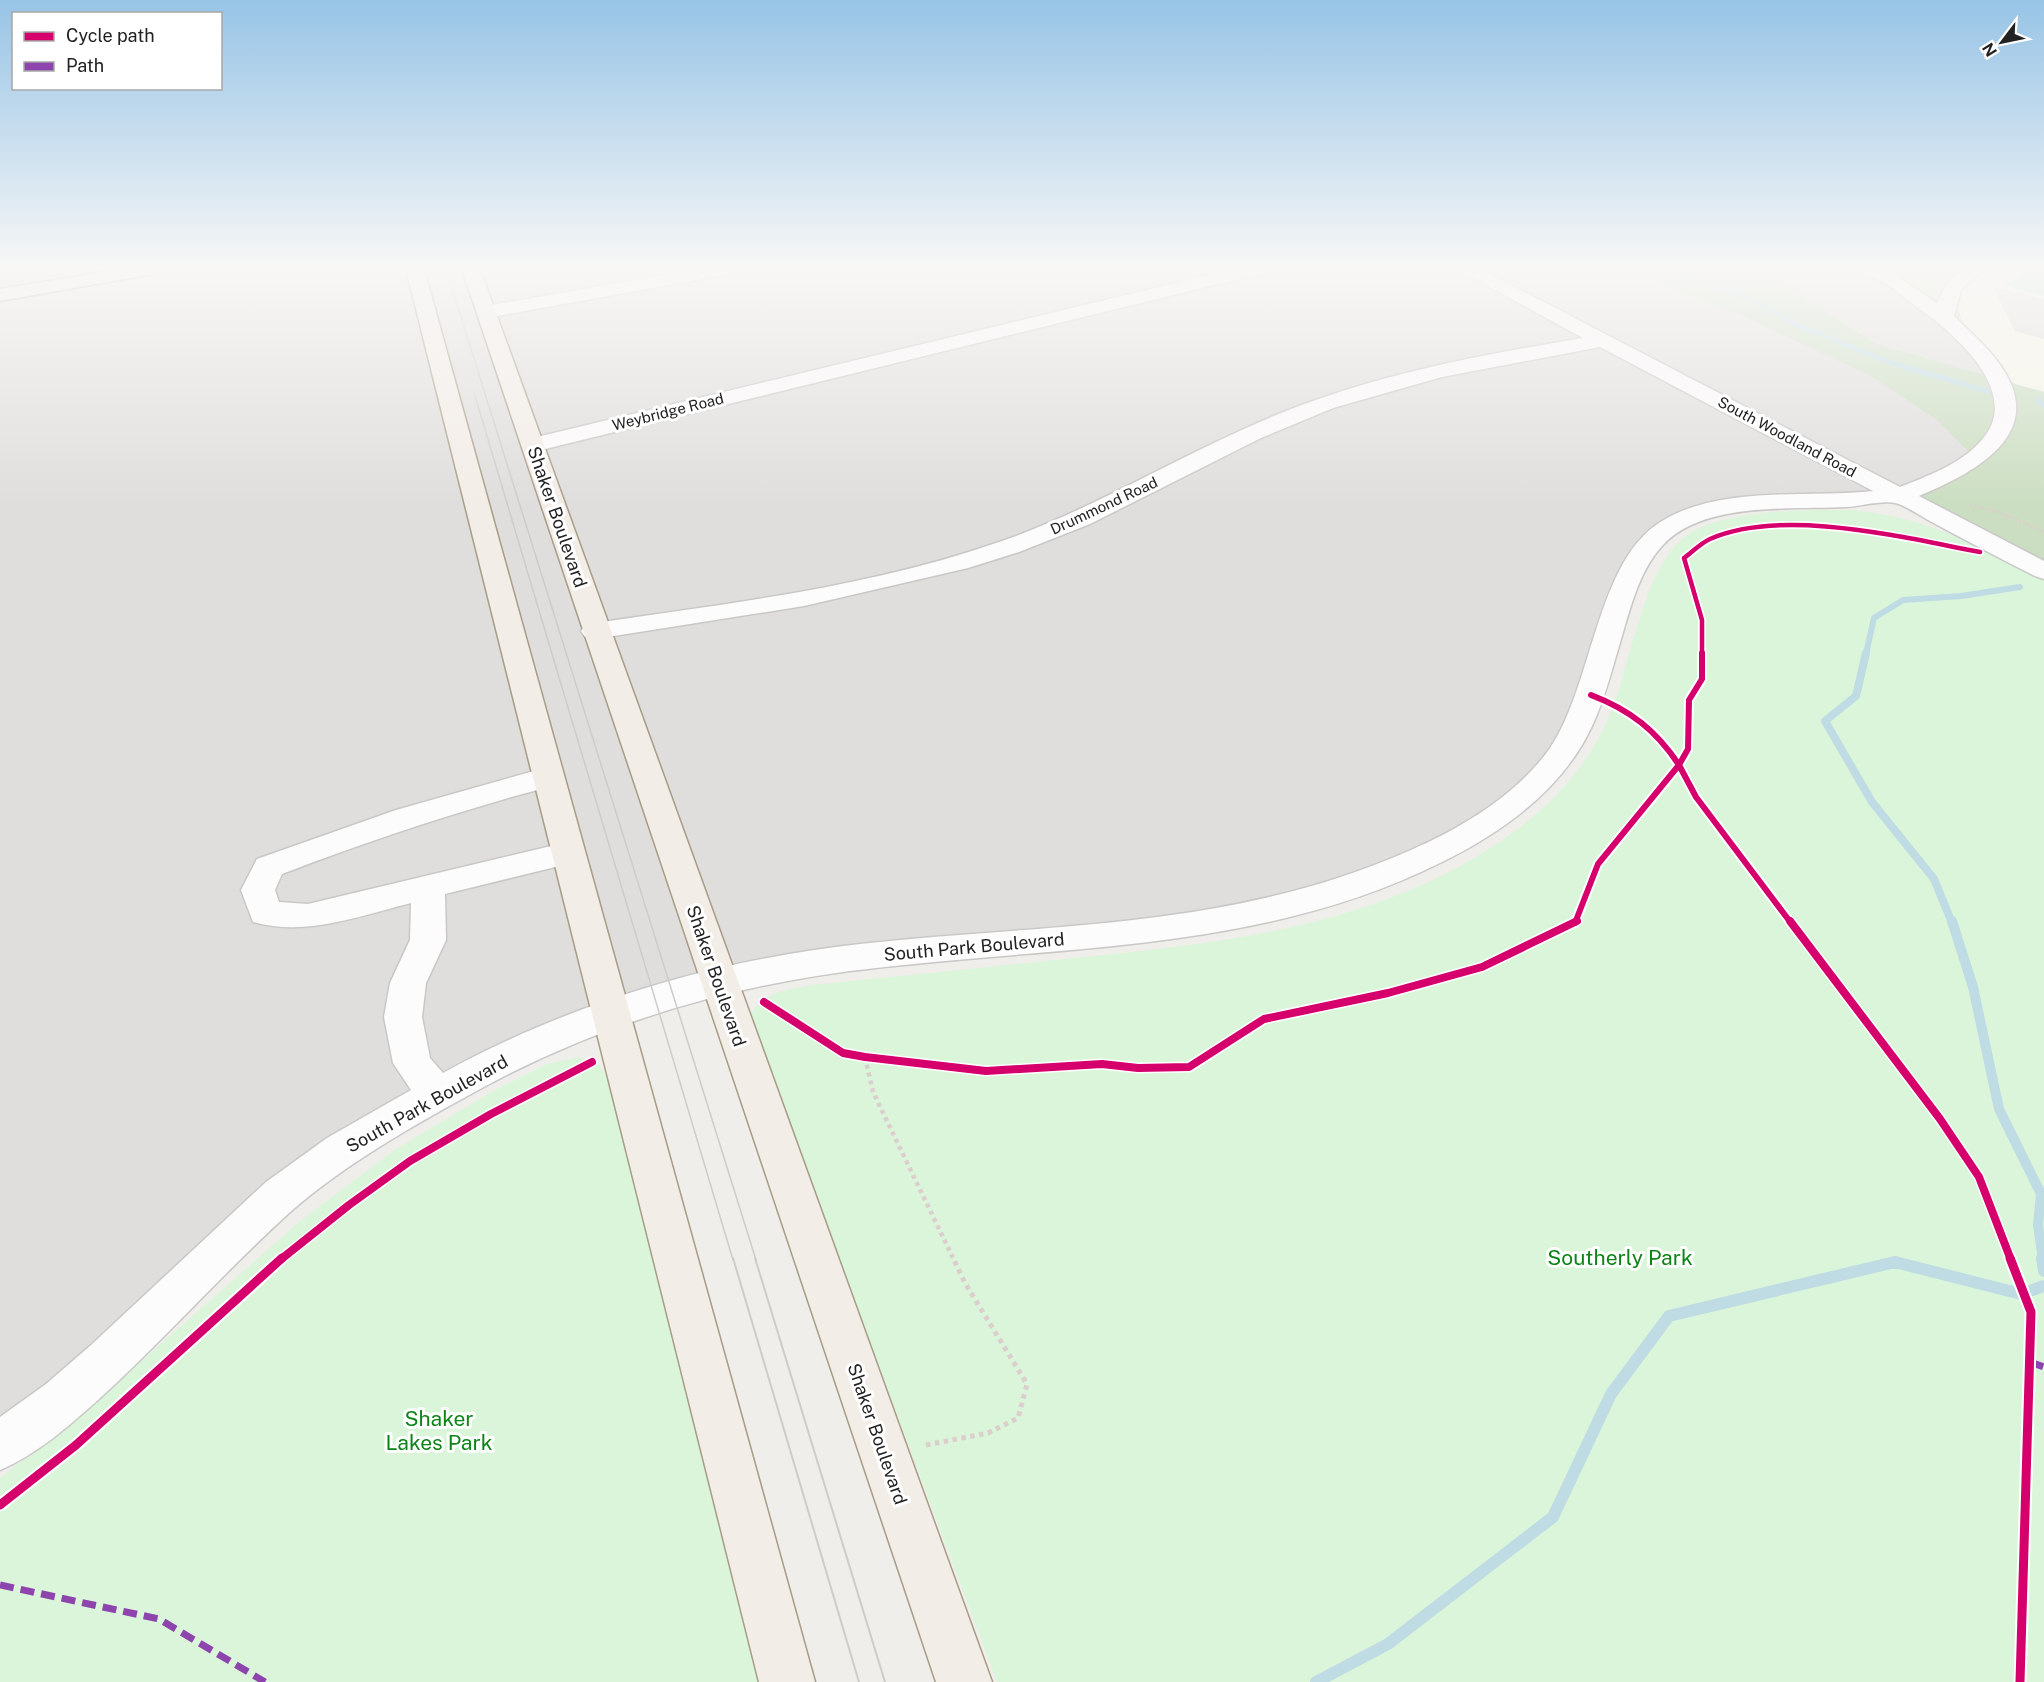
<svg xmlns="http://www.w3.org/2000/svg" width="2044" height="1682" viewBox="0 0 2044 1682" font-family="'Public Sans',sans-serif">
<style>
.residential{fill:#dfdedc}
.education{fill:#f8f7e8}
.grass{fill:#ddeccb}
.forest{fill:#cbdec1}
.park{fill:#daf5da}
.pitch{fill:#b7e6d2}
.parking{fill:#e0dfde}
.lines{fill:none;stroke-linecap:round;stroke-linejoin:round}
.stream-far4{stroke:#bfdbe3;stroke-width:5}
.stream-far3{stroke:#bfdbe3;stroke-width:6}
.stream-far2{stroke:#bfdbe3;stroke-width:8}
.stream-far1{stroke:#bfdbe3;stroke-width:10}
.stream{stroke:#bfdbe3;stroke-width:12}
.minor-casing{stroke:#c9c8c7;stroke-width:3}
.major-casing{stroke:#a79c86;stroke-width:3}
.path-far2{stroke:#dccecd;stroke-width:3;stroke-dasharray:2 2;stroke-linecap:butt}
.path-far1{stroke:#dccecd;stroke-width:4.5;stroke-dasharray:4 4;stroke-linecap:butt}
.path{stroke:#dccecd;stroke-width:5;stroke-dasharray:4.5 4.5;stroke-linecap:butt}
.minor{fill:#fdfcfc;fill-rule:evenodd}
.major{fill:#f3ede7;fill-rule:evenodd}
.tram-far1{stroke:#ccc;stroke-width:1.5}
.tram{stroke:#ccc;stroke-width:2}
.quiet{stroke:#8e44ad;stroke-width:7;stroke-dasharray:14 7;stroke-linecap:butt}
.cycleway-far3-casing{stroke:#fff;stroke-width:8}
.cycleway-far2-casing{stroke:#fff;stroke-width:10}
.cycleway-far1-casing{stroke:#fff;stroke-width:11}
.cycleway-casing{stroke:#fff;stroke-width:13}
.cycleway-far3{stroke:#d6006c;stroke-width:4.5}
.cycleway-far2{stroke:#d6006c;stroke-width:6}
.cycleway-far1{stroke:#d6006c;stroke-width:8}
.cycleway{stroke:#d6006c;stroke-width:9}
.labels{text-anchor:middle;stroke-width:6;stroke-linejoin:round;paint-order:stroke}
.far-street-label{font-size:15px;fill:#222;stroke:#fff}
.street-label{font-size:18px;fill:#222;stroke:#fff}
.near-park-label{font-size:21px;fill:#0c8416;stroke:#fff}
</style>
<rect width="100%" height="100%" fill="#f0eeeb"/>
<path class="residential" d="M0 269H1987L1962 290 1957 306 1964 326 2013 383 2023 410 2015 436 1899 496 1752 505 1662 530 1593 691 1505 809 1324 898 858 957 610 1014 378 1128 0 1446Z"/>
<path class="education" d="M1987 269H2044V563L2023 410 2013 383 1964 326 1957 305 1962 290Z"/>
<path class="grass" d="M1885 276 1954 284 1944 317Z"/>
<path class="forest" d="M1626 269H1743L1802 297 1876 344 2044 392V571L1899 496 1976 459 1937 420 1871 376 1743 316Z"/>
<path class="park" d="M1853 510C1932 519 1976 544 2044 580V1682H997L749 1018C761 992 786 990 812 985 899 976 986 967 1074 958 1207 944 1342 931 1462 865 1524 831 1580 784 1609 717 1631 667 1642 567 1687 535 1724 509 1808 510 1853 510Z
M579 1057 599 1065 608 1078 760 1682H0V1478L79 1416 300 1221 396 1149 491 1092 547 1064Z"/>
<path class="pitch" d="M2033 269H2044V296L2005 286Z"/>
<path class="parking" d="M1992 286 2044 299V339L2015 331Z"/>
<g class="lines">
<path class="stream-far4" d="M1674 269 1703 283 1752 298 1794 324 1891 363 1987 391
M2037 400 2044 406"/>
<path class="stream-far3" d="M1866 654 1874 618 1903 600 1961 596 2020 587"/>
<path class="stream-far2" d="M1866 653 1856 696 1825 721 1872 802 1934 879 1952 923"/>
<path class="stream-far1" d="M1952 921 1973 987 1999 1109 2041 1194 2038 1225 2043 1260"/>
<path class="stream" d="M2042 1258 2044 1271
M1316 1682 1388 1644 1553 1517 1611 1394 1669 1316 1895 1262 2021 1294 2044 1286"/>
<defs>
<path id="minor" d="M699 269H739L730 274 486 318 477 312 486 306Z
M1234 269H1266L1263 273 533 452 525 450 522 445 525 440 533 438Z
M1457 269H1480L1900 487C1928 476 1960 464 1980 442 2026 394 1954 333 1917 307 1905 298 1893 288 1880 280 1873 276 1865 276 1860 269H1884L1891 272 1937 303 1946 285 1963 269H1983L1961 290 1954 316C1972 334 1993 351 2006 374 2044 439 1967 476 1919 496L2044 561V579L2035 576C1999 558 1963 539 1928 520 1919 515 1905 505 1895 503 1882 500 1861 506 1847 507 1792 510 1702 501 1662 546 1638 572 1629 613 1619 646 1611 673 1604 701 1592 726 1563 789 1503 832 1442 862 1257 955 1050 945 850 971 721 988 596 1026 482 1088 416 1124 346 1163 289 1213 223 1273 164 1340 98 1400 69 1426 36 1455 0 1470V1417L46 1384 90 1346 266 1182 327 1138 411 1090 393 1063 384 1017 390 983 410 940 411 903C359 916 306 937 253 922L241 890 257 859 396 810 548 767 559 770 564 777 559 784C465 809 373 839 282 874L275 890 279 902 308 904 568 842 580 845 585 853 580 861 445 894 446 940 426 983 422 1017 430 1058 443 1073C570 1003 715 960 860 944 1051 923 1231 930 1411 850 1462 828 1518 794 1550 748 1593 686 1596 560 1662 521 1720 485 1808 498 1873 491L1600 347 1442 377 1333 408 1261 438 1090 524 1019 552 968 568 804 606 595 639 585 637 581 631 585 625 595 623C732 603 871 587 1002 541 1099 507 1186 451 1281 413 1378 374 1481 355 1583 338Z"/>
<path id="major" d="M121 269H162L153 274 0 301V289Z
M406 269H424L815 1682H759Z
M462 269H480L992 1682H936Z"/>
</defs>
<use href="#minor" class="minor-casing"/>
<use href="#major" class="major-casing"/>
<path class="path-far2" d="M1970 505 2001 513 2044 532"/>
<path class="path-far1" d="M865 1057 873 1092 954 1260"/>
<path class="path" d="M926 1445 988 1433 1018 1418 1027 1384 965 1283 953 1258"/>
<use href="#minor" class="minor"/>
<use href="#major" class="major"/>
<path class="tram-far1" d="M446 269 756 1260
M475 396 733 1260"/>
<path class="tram" d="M733 1258 859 1682
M755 1258 885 1682"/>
<path class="quiet" d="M2030 1362 2044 1367
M0 1585 159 1619 265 1682"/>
<defs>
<path id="cycleway-far3" d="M1702 654V620L1684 558C1692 552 1701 543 1710 539 1782 507 1905 538 1980 552"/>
<path id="cycleway-far2" d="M1702 653V679L1689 700 1688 749 1679 765 1696 797 1791 923
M1575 923 1598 864 1679 765C1656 730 1630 710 1591 695"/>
<path id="cycleway-far1" d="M1790 921 1940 1119 1979 1177 2011 1260
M764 1002 843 1053 865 1057 986 1071 1102 1064 1138 1068 1189 1067 1264 1019 1388 993 1482 967 1577 921
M280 1260 349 1205 410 1161 491 1114 592 1062"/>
<path id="cycleway" d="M2010 1258 2031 1312 2020 1682
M0 1505 76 1445 282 1258"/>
</defs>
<use href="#cycleway-far3" class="cycleway-far3-casing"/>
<use href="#cycleway-far2" class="cycleway-far2-casing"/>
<use href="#cycleway-far1" class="cycleway-far1-casing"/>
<use href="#cycleway" class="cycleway-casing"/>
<use href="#cycleway-far3" class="cycleway-far3"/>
<use href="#cycleway-far2" class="cycleway-far2"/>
<use href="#cycleway-far1" class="cycleway-far1"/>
<use href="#cycleway" class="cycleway"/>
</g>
<linearGradient id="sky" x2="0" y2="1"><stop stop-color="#97c4e6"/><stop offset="0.53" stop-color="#f8f7f6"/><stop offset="1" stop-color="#f8f7f6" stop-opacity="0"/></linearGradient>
<rect width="2044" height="505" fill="url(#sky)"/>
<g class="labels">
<g class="far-street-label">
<text transform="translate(668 412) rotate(-14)" y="5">Weybridge Road</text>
<text transform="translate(1787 437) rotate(28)" y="5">South Woodland Road</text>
<text transform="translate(1104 506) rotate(-25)" y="5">Drummond Road</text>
</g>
<g class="street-label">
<text transform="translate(557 517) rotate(71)" y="6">Shaker Boulevard</text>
<text transform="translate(974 947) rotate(-5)" y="6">South Park Boulevard</text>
<text transform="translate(716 976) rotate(71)" y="6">Shaker Boulevard</text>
<text transform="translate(427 1104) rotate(-29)" y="6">South Park Boulevard</text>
<text transform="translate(877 1434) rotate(71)" y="6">Shaker Boulevard</text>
</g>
<g class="near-park-label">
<text x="1620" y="1265">Southerly Park</text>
<text x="439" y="1426">Shaker<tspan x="439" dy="24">Lakes Park</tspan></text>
</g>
</g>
<rect x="12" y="12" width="210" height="78" fill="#ffffff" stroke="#a7a7a7" stroke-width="1.5"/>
<rect x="24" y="32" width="30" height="9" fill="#d6006c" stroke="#a7a7a7" stroke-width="1.5"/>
<text x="66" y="42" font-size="18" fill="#222222">Cycle path</text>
<rect x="24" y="62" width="30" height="9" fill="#8e44ad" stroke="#a7a7a7" stroke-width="1.5"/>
<text x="66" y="72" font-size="18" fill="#222222">Path</text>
<g transform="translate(2002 42) rotate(238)" stroke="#ffffff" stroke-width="4.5" paint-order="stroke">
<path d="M0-4.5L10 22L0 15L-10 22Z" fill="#222222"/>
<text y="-9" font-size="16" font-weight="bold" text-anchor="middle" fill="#222222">N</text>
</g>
</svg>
